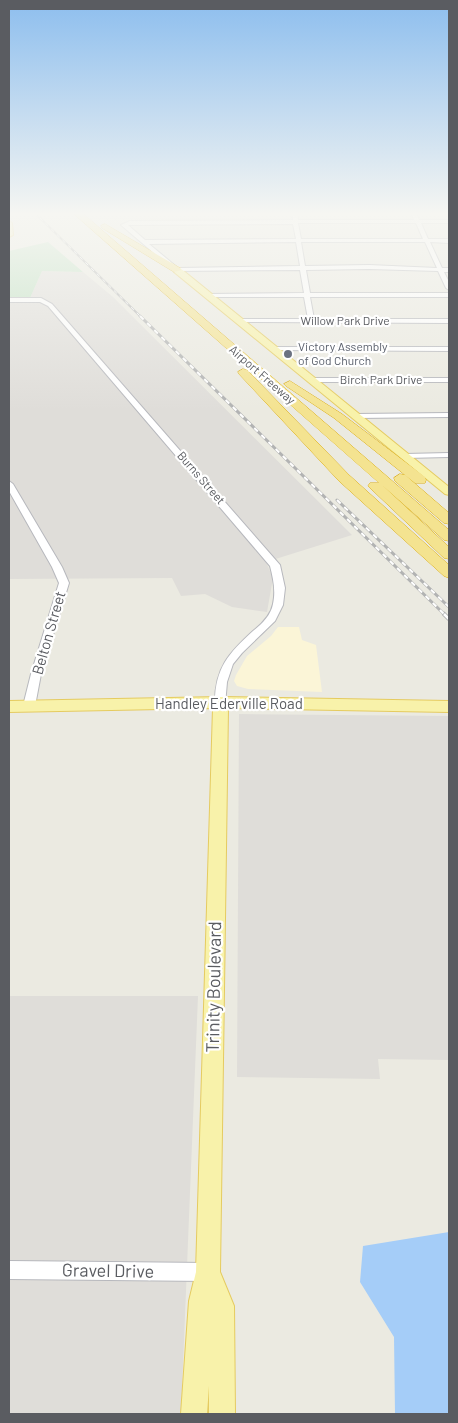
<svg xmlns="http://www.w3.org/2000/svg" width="458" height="1423" viewBox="0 0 458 1423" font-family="Barlow,sans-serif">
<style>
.commercial{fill:#fbf5d7}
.industrial{fill:#dfddd9}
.green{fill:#bfe1c2}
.water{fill:#a5cdf8}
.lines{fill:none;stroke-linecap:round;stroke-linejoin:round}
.minor-casing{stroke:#b7b8bd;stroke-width:2}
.major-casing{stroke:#e5cb60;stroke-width:2}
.highway-casing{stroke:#dbac12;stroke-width:1}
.minor{fill:#fff;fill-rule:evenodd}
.major{fill:#f8f2aa;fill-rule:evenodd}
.highway{fill:#f4e390;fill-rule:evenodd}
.rail-far2-casing{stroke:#b2b3b3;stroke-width:2}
.rail-far1-casing{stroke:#b2b3b3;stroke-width:3}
.rail-casing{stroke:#b2b3b3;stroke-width:4.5}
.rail-far2{stroke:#fff;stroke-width:1;stroke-dasharray:4;stroke-linecap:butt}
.rail-far1{stroke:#fff;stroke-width:2;stroke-dasharray:5;stroke-linecap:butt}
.rail{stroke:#fff;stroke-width:2.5;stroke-dasharray:8;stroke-linecap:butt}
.worship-dot{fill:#6b7280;stroke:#fff;stroke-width:2}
.labels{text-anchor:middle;stroke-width:4.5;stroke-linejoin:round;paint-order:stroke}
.far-street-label{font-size:12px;fill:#5a5c61;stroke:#fff}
.far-worship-label{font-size:12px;fill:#5b616d;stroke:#fff;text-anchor:start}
.street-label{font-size:15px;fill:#5a5c61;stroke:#fff}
.near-street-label{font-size:18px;fill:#5a5c61;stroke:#fff}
</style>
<rect width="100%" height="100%" fill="#ebeae1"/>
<path class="commercial" d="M278 627H299L302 640 316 645 322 692 248 689 237 686 234 681 236 675 247 656 271 636Z"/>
<path class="industrial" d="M42 271 83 272 113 297 352 535 266 562 273 578 267 612 232 607 205 594 181 596 172 578 9 579V298H30Z
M239 714 449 716V1060L378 1059 380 1079 237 1077Z
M9 996H198L181 1414H9Z"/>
<path class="green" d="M48 242 83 272 42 271 30 298H9V251Z"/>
<path class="water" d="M449 1232V1414H395L394 1337 360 1282 363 1246Z"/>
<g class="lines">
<defs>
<path id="minor" d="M292 212H297L298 220H414L411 212H416L419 220H449V223H421L428 239H449V243L430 242 442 268H449V272H444L449 282V290L446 288 438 271 369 269 306 270 310 293H449V297H310L314 319H449V323L238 322V320L240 319H308L304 297H208L206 296V294L304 293 300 270 175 271 121 225 130 221 293 220ZM298 223H416L423 239H301ZM293 224 296 239 145 240 128 225ZM296 242 300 266 178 268 149 244ZM301 242H425L437 268 369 265 305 266Z
M9 298H41L52 304 280 565 285 588 283 605 275 621 242 653 233 664 227 682 225 705H217L215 702C215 668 229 653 253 631 262 624 271 615 273 604 276 590 273 578 270 566L48 306 40 302H9Z
M274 347H449V351L272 350 271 349Z
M309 378H449V382H309Z
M449 413V417L356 418 352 416 356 414Z
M449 453V457L405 458 401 456 405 454Z
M9 481 13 484 62 567 69 583 41 674 35 706 29 710 23 706 31 674 59 583 52 567 9 491Z
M9 1261 208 1263 214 1266 217 1272 214 1278 208 1281 9 1279Z"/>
<path id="major" d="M9 221 12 223 13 235 9 237Z
M174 268H180L449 487V495L445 494 174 272Z
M221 697 449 701V712L228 708 220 1272 234 1306 235 1414H209V1386L207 1414H181L189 1301 196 1272 213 708 9 712V701Z"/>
<path id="highway" d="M72 212H81L449 530V541L444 540 382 485 449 547V559L444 558 368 486 370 483H379Z
M105 224 180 268 181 270 174 272 102 228 101 226Z
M243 369 247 370 349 475 449 565V578L444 576 339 481 239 374 238 372Z
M290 381 342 414 425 477 426 480 425 483H415L334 418 286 386 284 384Z
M400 474 405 475 449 513V524L444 523 395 481 394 478Z"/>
</defs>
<use href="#minor" class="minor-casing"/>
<use href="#major" class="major-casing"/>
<use href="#highway" class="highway-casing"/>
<use href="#minor" class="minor"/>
<use href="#major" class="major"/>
<use href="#highway" class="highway"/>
<defs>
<path id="rail-far2" d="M34 212 141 317"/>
<path id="rail-far1" d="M140 316 445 615
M337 500 449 607"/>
<path id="rail" d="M444 614 449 619"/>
</defs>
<use href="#rail-far2" class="rail-far2-casing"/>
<use href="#rail-far1" class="rail-far1-casing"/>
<use href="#rail" class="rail-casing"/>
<use href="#rail-far2" class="rail-far2"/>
<use href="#rail-far1" class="rail-far1"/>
<use href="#rail" class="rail"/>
</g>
<linearGradient id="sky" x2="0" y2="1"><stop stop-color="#8dbeee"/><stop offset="0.52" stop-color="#f6f6f2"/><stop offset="1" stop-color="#f6f6f2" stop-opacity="0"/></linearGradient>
<rect width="458" height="411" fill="url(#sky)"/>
<circle class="worship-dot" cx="288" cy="354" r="5"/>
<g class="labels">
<g class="far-street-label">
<text x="345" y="325">Willow Park Drive</text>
<text transform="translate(262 375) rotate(41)" y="4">Airport Freeway</text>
<text x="381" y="384">Birch Park Drive</text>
<text transform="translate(201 478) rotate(49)" y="4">Burns Street</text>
</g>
<g class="far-worship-label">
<text x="298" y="351">Victory Assembly<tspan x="298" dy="14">of God Church</tspan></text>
</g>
<g class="street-label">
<text transform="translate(49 633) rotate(-74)" y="5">Belton Street</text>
<text x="229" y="709">Handley Ederville Road</text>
</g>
<g class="near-street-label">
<text transform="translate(214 987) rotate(-89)" y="6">Trinity Boulevard</text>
<text transform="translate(108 1271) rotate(1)" y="6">Gravel Drive</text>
</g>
</g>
<rect width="458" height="1423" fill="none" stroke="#5a5c61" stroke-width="20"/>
</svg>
